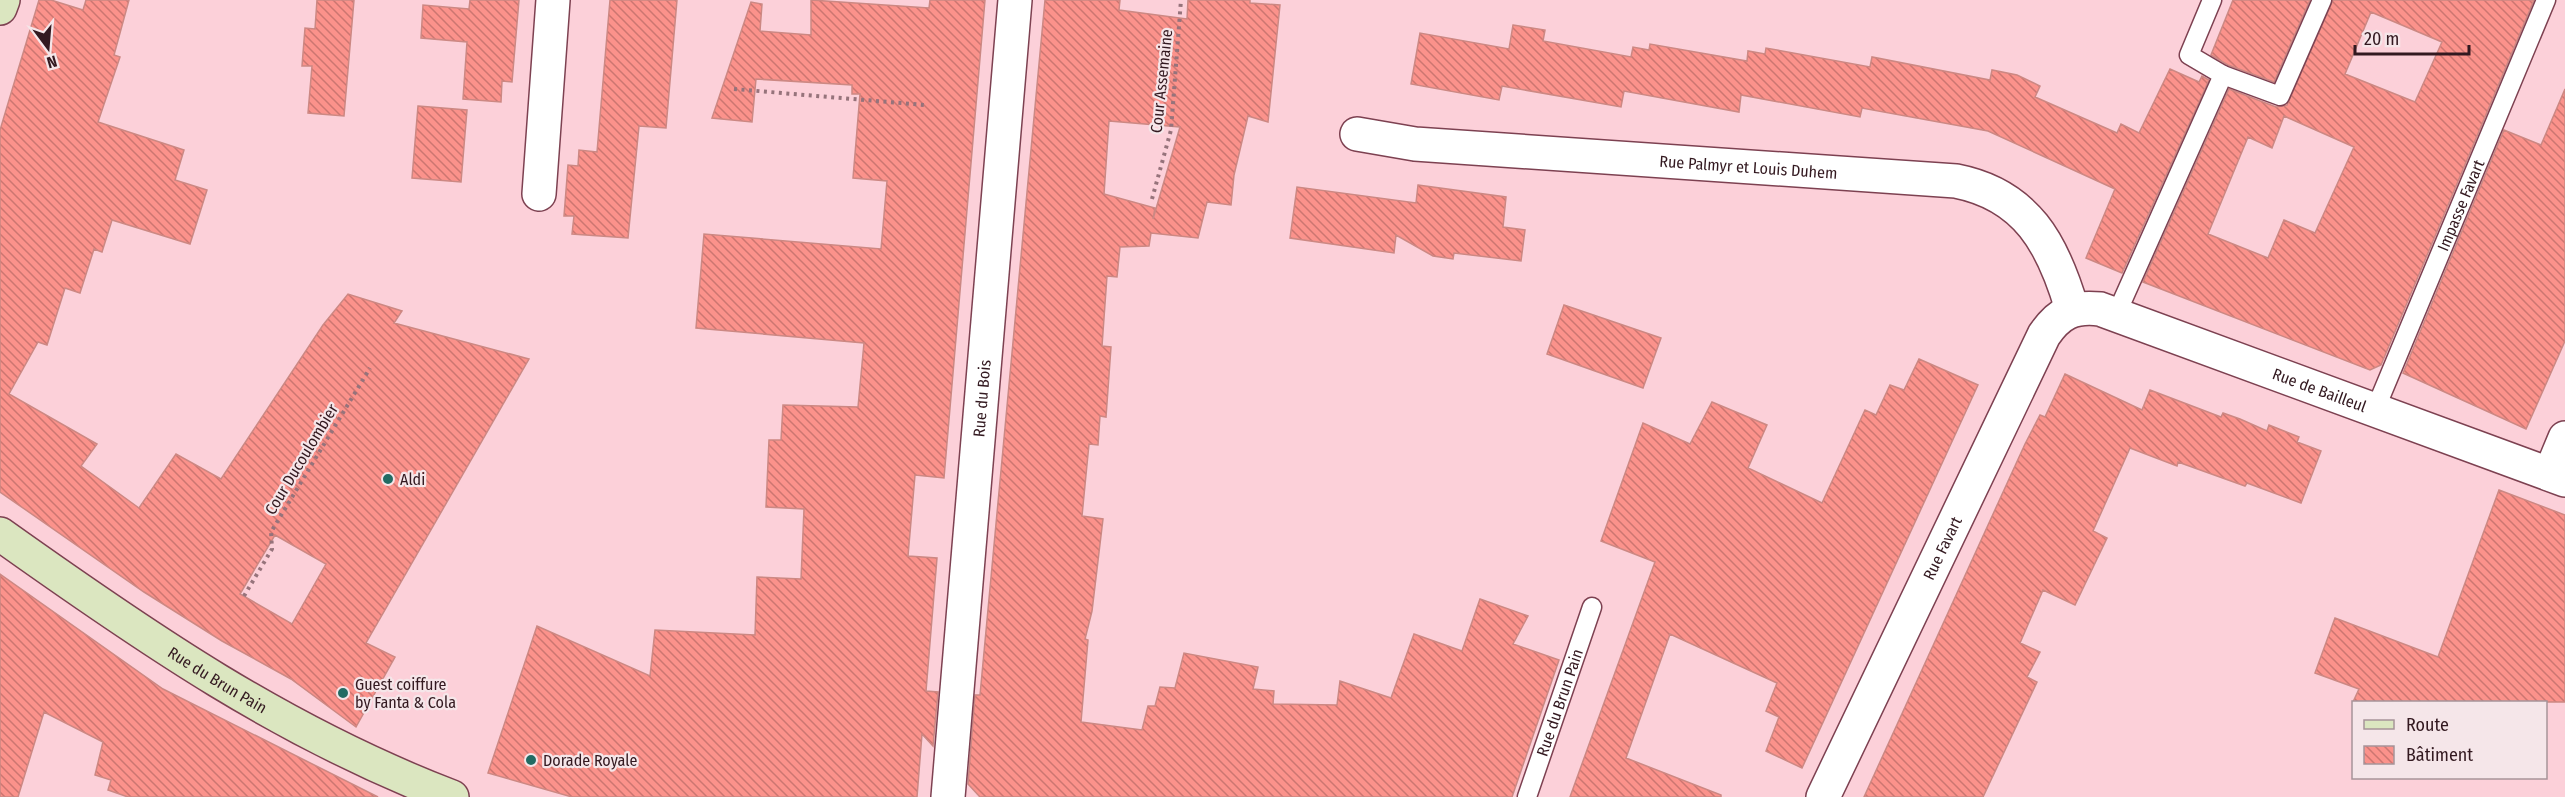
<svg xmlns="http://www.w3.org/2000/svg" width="2565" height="797" viewBox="0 0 2565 797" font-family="'Fira Sans Condensed',sans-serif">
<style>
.building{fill:url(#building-back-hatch);stroke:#cc8883;stroke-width:1.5;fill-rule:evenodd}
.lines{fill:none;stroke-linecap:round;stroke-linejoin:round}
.service-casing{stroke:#7d4151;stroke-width:21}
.minor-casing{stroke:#7d4151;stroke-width:36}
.secondary-casing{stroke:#7d4151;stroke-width:36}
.path{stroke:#96737b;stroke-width:4;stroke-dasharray:3 4.5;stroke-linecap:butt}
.service{stroke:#fff;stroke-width:18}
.minor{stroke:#fff;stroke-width:33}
.secondary{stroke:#dbe6c0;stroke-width:33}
.poi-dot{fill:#226b63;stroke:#f5e6e9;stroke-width:2}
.labels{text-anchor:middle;stroke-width:4.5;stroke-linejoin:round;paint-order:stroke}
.street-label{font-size:16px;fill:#331920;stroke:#f5e6e9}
.poi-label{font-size:16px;fill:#331920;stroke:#f5e6e9;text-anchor:start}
</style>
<defs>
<pattern id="building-back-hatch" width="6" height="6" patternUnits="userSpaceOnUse" patternTransform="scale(1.5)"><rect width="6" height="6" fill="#fb928b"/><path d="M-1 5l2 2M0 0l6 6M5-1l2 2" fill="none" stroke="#cc7671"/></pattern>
</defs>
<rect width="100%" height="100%" fill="#fcd0d9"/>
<path class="building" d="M39 0H51L83 10 86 0H129L114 55 120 57 98 122 184 150 175 180 207 190 190 244 112 220 102 252 94 249 80 293 65 288 47 345 38 342 9 394 97 444 81 466 139 508 176 454 221 479 323 325 348 294 402 311 394 323 529 359 366 643 395 657 356 727 291 679 222 641 144 592 0 492V130ZM275 535 326 564 292 624 240 594Z
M317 0H354L344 116 308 113 312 66H302L305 28 315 29Z
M470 0H519L512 82 502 81 501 102 463 99 467 42 421 38 423 5 469 9Z
M610 0H677L666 128 639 126 628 238 572 234 574 216H564L568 165 578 166 579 150 597 152Z
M811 0 929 8 930 0H985L944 478 915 475 908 556 937 558 926 691 938 692 933 746 922 734 917 797H572L488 773 537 626 650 676 655 630 755 635 757 577 801 579 804 509 766 507 769 440H781L783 405 858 407 864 343 696 328 704 234 881 249 887 181 853 178 860 94H852V85L756 79 752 122 712 118 751 2 762 4 760 31 811 35Z
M1045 0H1120L1119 10 1187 19 1188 0H1250V3L1280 5 1268 122 1248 116 1234 175 1231 205 1207 202 1198 238 1151 233 1149 246 1120 247 1117 277 1107 276 1102 346 1111 347 1106 417 1100 416 1098 445 1089 444 1082 516 1103 519 1092 611 1085 639 1088 640 1081 722 1142 730 1148 706H1155L1160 687 1175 688 1184 653 1258 667 1253 689 1274 691 1273 704 1337 705 1340 681 1391 698 1414 634 1462 651 1480 599 1528 616 1513 644 1559 660 1512 797H980L968 784 975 695H980ZM1109 121 1180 127 1153 219 1155 208 1104 194Z
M2233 0H2310L2274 82 2228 65 2211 55Z
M2333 0H2534L2381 365 2370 370 2143 282 2229 89 2276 107 2287 105ZM2371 12 2442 42 2415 102 2345 74ZM2284 116 2354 147 2315 233 2284 220 2268 258 2208 234 2248 137 2272 148Z
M1513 25 1545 30 1543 41 1631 57 1633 47 1649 50 1650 44 1747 61 1748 51 1765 54 1766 48 1870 67 1872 57 1990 80 1992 70 2017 75 2040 86 2035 97 2117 133 2121 124 2139 133 2170 69 2199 82 2202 76 2209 80 2122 273 2086 258 2115 189 1988 131 1862 108 1860 117 1741 95 1739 112 1624 91 1621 107 1502 86 1499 100 1411 84 1420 33 1509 49Z
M2565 89V341L2526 429 2403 373 2504 130 2541 145Z
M418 106 467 110 461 182 412 178Z
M1418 185 1506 197 1503 227 1525 230 1521 261 1454 253 1453 259 1433 256 1396 235 1394 253 1290 238 1297 187 1416 203Z
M1564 305 1661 338 1643 388 1547 354Z
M1919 359 1978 385 1802 768 1766 751 1779 717 1766 711 1777 683 1670 634 1626 758 1721 795V797H1570L1655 562 1601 541 1643 423 1690 444 1712 402 1767 425 1748 468 1822 503 1865 410 1876 415 1890 385 1904 390Z
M2065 374 2142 410 2150 390 2221 417 2223 413 2240 419 2267 431 2269 425 2299 437 2297 442 2321 451 2301 503 2247 483 2245 486 2178 462 2177 466 2130 448 2093 531 2107 538 2075 605 2043 590 2020 643 2040 652 2027 677 2037 682 1983 797H1864L2025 444 2040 415 2045 417Z
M2499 490 2565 515V702H2353L2359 689 2315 673 2335 618 2438 657Z
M0 574 163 689 378 797H128L108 790 111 780 95 775 103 742 44 712 18 797H0Z"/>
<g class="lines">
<defs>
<g id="service">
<path d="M2223 75 2280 96 2322 0"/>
<path d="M2116 315 2223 75 2189 55 2212 0"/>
<path id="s1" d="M2375 410 2546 0"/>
<path id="s2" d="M1527 797 1592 607"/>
</g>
<g id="minor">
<path id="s3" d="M1357 134 1415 144 1956 181C2027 195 2053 244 2072 309"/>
<path d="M539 194 553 0"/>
<path d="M2550 474 2565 438"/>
<path id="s4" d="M948 797 1015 0"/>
<path id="s5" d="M1823 797 2044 335C2059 313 2073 306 2100 309L2565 480"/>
</g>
<g id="secondary">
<path d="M0 8 3 0"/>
<path id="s6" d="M0 534C146 638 284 733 452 797"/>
</g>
</defs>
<use href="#service" class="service-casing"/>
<use href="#minor" class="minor-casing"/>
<use href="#secondary" class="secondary-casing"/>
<path class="path" d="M734 89 925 105
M1152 199 1171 130 1181 0
M244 596 272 549 271 532 370 368"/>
<use href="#service" class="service"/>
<use href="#minor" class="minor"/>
<use href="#secondary" class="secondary"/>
</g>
<g class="poi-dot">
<circle cx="388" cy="479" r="6"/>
<circle cx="343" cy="693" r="6"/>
<circle cx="531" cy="760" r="6"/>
</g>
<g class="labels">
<g class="street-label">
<text transform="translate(1161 81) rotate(-84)" y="6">Cour Assemaine</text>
<text dy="6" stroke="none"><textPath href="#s3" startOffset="393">Rue Palmyr et Louis Duhem</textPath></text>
<text dy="6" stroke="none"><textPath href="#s1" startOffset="222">Impasse Favart</textPath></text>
<text dy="6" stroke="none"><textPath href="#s5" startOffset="812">Rue de Bailleul</textPath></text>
<text dy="6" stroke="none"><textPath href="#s4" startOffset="400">Rue du Bois</textPath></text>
<text transform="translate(301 459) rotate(-59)" y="6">Cour Ducoulombier</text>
<text dy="6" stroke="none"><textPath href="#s5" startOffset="276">Rue Favart</textPath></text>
<text dy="6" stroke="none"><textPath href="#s6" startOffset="262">Rue du Brun Pain</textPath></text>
<text dy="6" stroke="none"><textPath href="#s2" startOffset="100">Rue du Brun Pain</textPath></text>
</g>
<g class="poi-label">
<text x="400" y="485">Aldi</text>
<text x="355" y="690">Guest coiffure<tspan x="355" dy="18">by Fanta &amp; Cola</tspan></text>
<text x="543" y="766">Dorade Royale</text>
</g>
</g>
<rect x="2352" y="701" width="195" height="78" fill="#f5e6e9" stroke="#a79499" stroke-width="1.5"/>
<rect x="2364" y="720" width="30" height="9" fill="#dbe6c0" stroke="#a79499" stroke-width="1.5"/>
<text x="2406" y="731" font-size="18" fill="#331920">Route</text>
<rect x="2364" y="746" width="30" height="18" fill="url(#building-back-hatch)" stroke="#a79499" stroke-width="1.5"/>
<text x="2406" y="761" font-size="18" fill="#331920">Bâtiment</text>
<g transform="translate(48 48) rotate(164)" stroke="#f5e6e9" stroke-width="4.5" paint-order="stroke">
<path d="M0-4.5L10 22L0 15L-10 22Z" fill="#331920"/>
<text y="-9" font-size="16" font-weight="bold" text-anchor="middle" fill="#331920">N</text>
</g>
<path d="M2355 45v9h114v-9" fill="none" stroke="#331920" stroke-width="3"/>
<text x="2364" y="45" font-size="18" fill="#331920" stroke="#f5e6e9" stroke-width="4.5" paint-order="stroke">20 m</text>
</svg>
